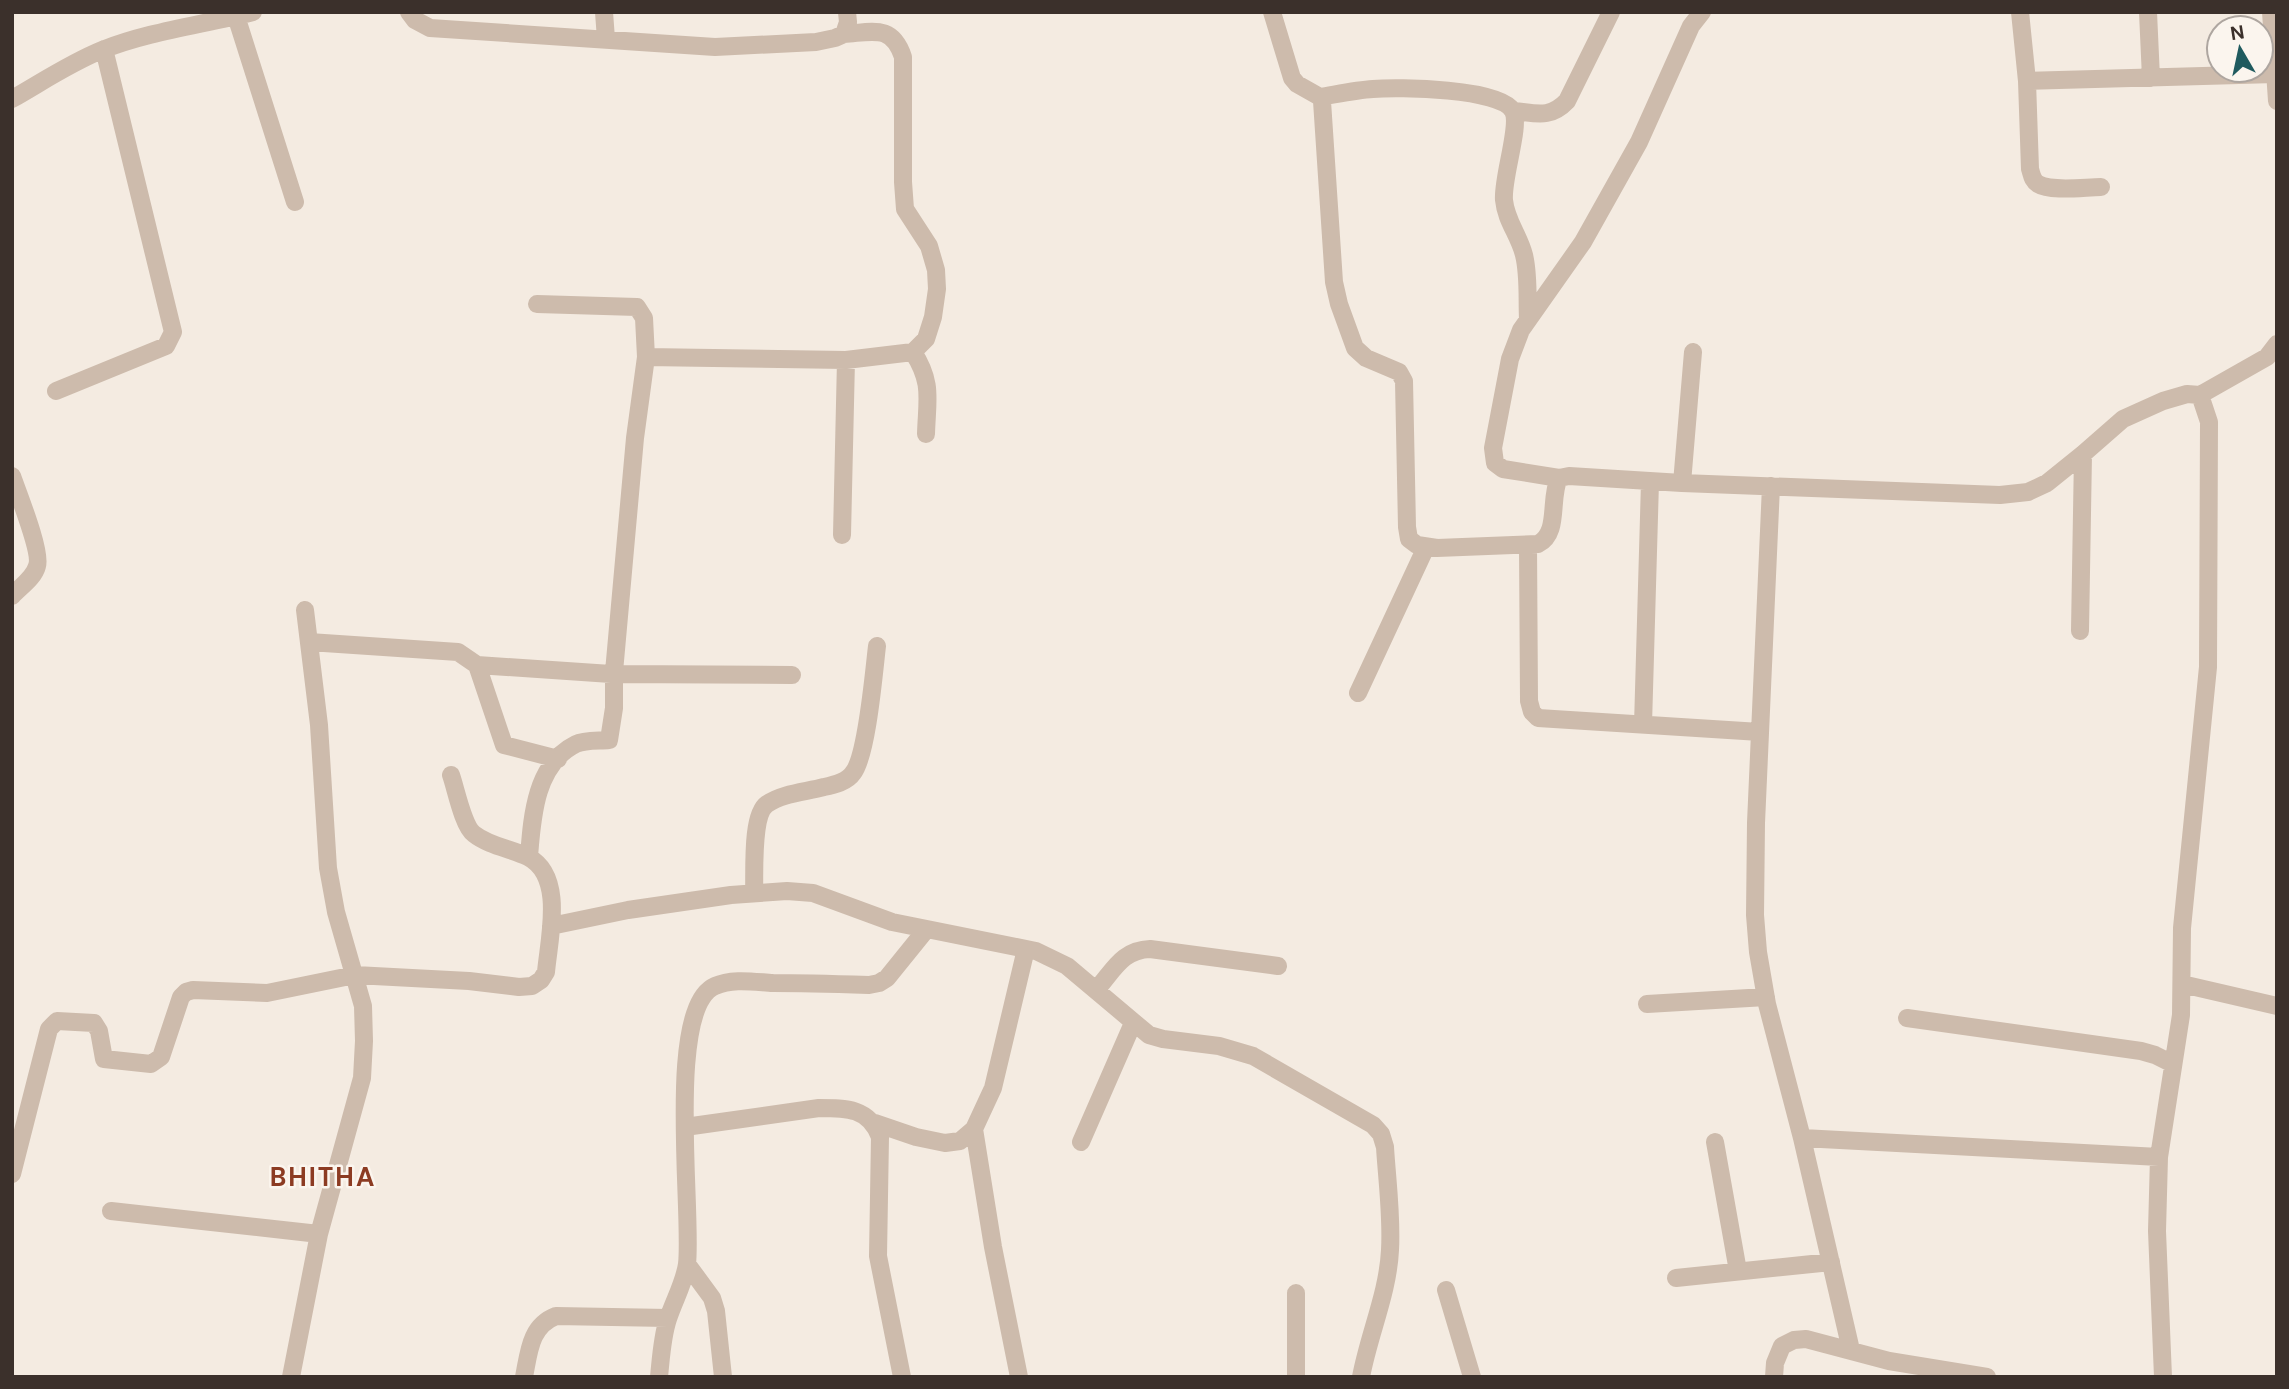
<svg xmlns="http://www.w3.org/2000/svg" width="2289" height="1389" viewBox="0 0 2289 1389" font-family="'DM Sans',sans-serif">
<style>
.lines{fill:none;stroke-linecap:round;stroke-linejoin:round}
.minor{stroke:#cdbbac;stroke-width:18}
.labels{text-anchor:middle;stroke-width:5;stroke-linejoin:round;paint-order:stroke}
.district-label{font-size:26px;font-weight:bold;letter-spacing:2px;fill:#8c3b22;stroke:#fbf5ee}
</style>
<rect width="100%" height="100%" fill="#f4ebe1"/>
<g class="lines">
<path class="minor" d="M409 12 415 20 430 28 715 47 816 42 835 38 844 34 848 22 847 12
M604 12 606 39
M1272 12 1292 78 1297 84 1320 97 1322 101 1334 282 1339 304 1355 348 1366 358 1399 372 1404 381 1407 527 1409 539 1417 545 1437 548 1538 544C1560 533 1549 499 1559 478L1569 476 1682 483 2000 495 2028 492 2047 483 2083 454 2123 419 2163 401 2187 394 2200 395 2209 422 2208 667 2182 928 2181 1015 2159 1157 2157 1231 2163 1377
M2020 12 2027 81 2030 169C2032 175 2032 180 2038 184 2051 192 2085 187 2101 187
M2148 12 2151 78
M2271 12 2277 101
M236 16 295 202
M2027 81 2275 74
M1320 97C1338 94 1356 90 1373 89 1398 87 1501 88 1513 111 1521 125 1502 178 1504 200 1506 221 1519 235 1524 255 1529 275 1527 299 1528 319
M12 99C42 82 70 63 102 50 150 31 202 25 253 12
M1514 111C1536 113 1550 119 1567 101L1611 12
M913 352C933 383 927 399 926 434
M646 357 846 360 913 352 926 339 933 317 937 289 936 270 929 246 905 209 903 182V57C892 24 873 32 844 34
M56 391 166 346 173 332 104 49
M2200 395 2267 357 2277 344
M12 476C18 493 42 553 37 566 34 578 20 587 12 596
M1559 478 1503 469 1495 463 1493 448 1510 359 1521 330 1583 242 1639 142 1691 26 1702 12
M1682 483 1693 352
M1771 486 1756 823 1755 915 1758 952 1767 1004 1802 1138 1851 1350
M842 535 846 360
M1528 545 1529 701 1532 712 1538 718 1760 732
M2080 631 2083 454
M309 642 458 652 477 665 504 745 558 759
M477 665 611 674 792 675
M1358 693 1426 547
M1643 725 1650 482
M529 857C532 818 535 764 576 744 584 740 599 741 609 740L614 708V672L635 438 646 357 644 318 637 307 537 304
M754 892C755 873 751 815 767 804 783 793 806 792 824 787 834 785 847 782 853 773 867 756 874 671 877 646
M551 926 628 910 731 895 787 891 813 893 892 922 1036 951 1067 966 1149 1035 1163 1039 1219 1046 1253 1056 1373 1125 1381 1134 1385 1147C1387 1180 1392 1216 1390 1250 1388 1293 1369 1334 1361 1377
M2182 984 2277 1006
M1096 990C1114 970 1122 950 1150 949L1278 966
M1647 1004 1766 997
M1907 1018 2141 1051 2155 1055 2173 1064
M875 1123 916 1137 945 1143 960 1141 974 1129 993 1088 1026 949
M685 1127 819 1108C847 1108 869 1108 880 1137L878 1256 902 1377
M974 1129 993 1247 1019 1377
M1802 1138 2159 1157
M1081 1142 1133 1023
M1715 1142 1738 1271
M12 1174 49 1029 57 1021 94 1023 99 1031 104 1059 151 1064 161 1057 181 997 186 992 193 990 267 993 355 975 469 981 519 987 532 986 541 980 546 972C549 938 565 876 528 857 512 849 489 846 474 834 463 826 456 789 451 775
M111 1211 319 1234
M687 1264 712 1298 716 1311 723 1377
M1676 1278 1831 1262
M1446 1290 1472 1377
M1296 1293V1377
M291 1377 319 1234 362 1078 364 1041 363 1006 336 912 328 868 319 725 305 610
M524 1377C529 1352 530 1326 556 1316L668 1318
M659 1377C661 1358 662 1337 668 1319 674 1300 684 1284 687 1264 693 1213 665 1008 715 986 732 978 755 982 773 983 805 983 837 984 869 985L879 983 887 978 925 931
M1774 1377 1775 1363 1782 1346 1794 1340 1806 1339 1889 1361 1987 1377"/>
</g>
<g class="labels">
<g class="district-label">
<text x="323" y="1186">BHITHA</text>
</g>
</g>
<rect width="2289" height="1389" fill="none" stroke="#3b302b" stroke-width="28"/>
<g transform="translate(2240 49) rotate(351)"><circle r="33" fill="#fbf5ee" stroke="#aea6a0" stroke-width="2"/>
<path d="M0-5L12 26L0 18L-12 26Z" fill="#1f5a5e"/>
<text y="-10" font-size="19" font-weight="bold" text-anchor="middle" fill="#3b302b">N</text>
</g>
</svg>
